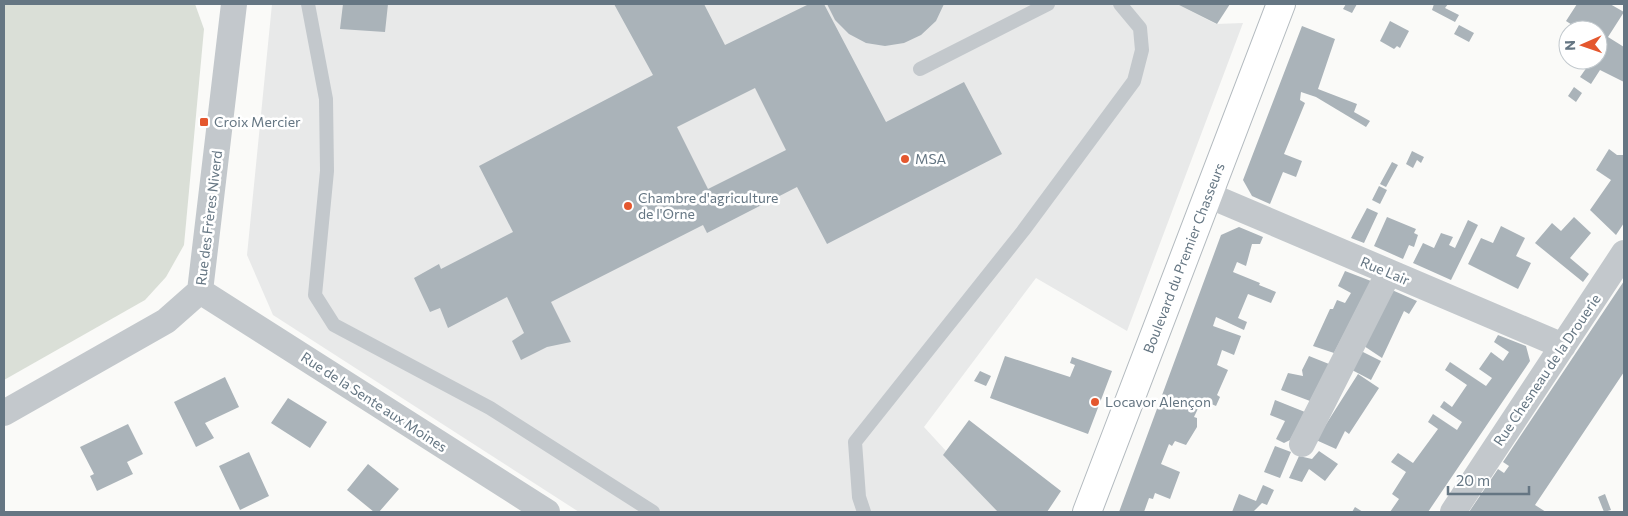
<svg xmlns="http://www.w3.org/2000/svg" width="1628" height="516" viewBox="0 0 1628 516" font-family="Commissioner,sans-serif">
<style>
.built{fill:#e8e9e9}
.green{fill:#dadfd7}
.building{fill:#aab3b9;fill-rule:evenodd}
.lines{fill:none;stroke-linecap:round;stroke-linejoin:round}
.secondary-casing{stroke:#b3babf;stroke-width:30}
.service{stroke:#c3c8cc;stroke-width:14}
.minor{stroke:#c3c8cc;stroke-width:26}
.secondary{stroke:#fff;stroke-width:28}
.poi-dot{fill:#e4572e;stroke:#fff;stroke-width:2}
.labels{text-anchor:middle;stroke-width:5;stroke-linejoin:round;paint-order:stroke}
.poi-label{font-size:14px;fill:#657683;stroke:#fff;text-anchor:start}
.street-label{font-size:14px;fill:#657683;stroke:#fff}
</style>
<rect width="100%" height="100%" fill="#fafaf8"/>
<path class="built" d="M272 4H1177L1216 24 1243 23 1127 331 1036 278 924 427 1002 512H579L273 315 247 255Z"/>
<path class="green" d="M4 4H195L204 29 184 245 166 277 145 300 4 380Z"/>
<path class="building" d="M343 4H388L385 32 340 29Z
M614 4H704L725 45 809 4H824L886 122 964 82 1002 154 827 244 797 187 707 233 703 225 551 302 571 342 547 347 521 360 512 341 524 333 507 297 448 328 440 308 430 312 414 278 439 264 441 269 513 232 479 166 653 75ZM755 88 786 150 708 189 677 127Z
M827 4H944L936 21 921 35 904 43 885 46 866 43 849 34 835 20Z
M1177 4H1230L1217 24Z
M1346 4H1357L1352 13 1343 9Z
M1434 4H1448L1445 8 1459 15 1455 22 1432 10Z
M1577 4H1610L1624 12 1608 37 1624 47V82L1600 70 1591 84 1580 77 1592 60H1598V52L1603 44 1598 41V30H1580L1566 21Z
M1390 21 1409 31 1400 48 1397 46 1394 49 1380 41Z
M1459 25 1474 33 1469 42 1454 34Z
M1302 26 1335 39 1318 89 1357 104 1354 112 1370 121 1366 127 1316 97 1301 92 1300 100 1305 103 1284 154 1302 161 1296 177 1283 172 1270 204 1252 196 1243 180Z
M1574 87 1582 93 1576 102 1568 96Z
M1609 149 1617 155H1624V223L1616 235 1590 210 1611 180 1596 170Z
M1412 151 1424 157 1421 163 1417 160 1413 168 1406 164Z
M1392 162 1398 165 1386 187 1380 184Z
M1379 186 1387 190 1380 204 1372 200Z
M1367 208 1378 213 1364 243 1351 238Z
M1387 217 1416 229 1414 233 1418 235 1414 247 1409 245 1403 259 1374 246Z
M1574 217 1591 233 1570 258 1589 274 1583 282 1535 243 1552 223 1561 231Z
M1468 220 1478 225 1451 280 1413 263 1423 243 1434 248 1441 233 1453 237 1449 245 1455 248Z
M1501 226 1525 238 1516 256 1531 263 1518 289 1468 264 1481 238 1493 243Z
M1239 227 1263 237 1260 244H1252L1246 266 1237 262 1233 272 1260 283 1259 285 1276 292 1271 303 1248 294 1238 318 1247 322 1244 330 1216 317 1213 326 1241 336 1234 355 1222 350 1217 365 1228 370 1217 395 1220 397 1216 406 1202 400 1194 417 1197 418V427L1186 445 1175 441 1172 446 1169 444 1161 464 1180 472 1170 499 1155 493 1153 499 1149 498 1144 512H1119L1221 235Z
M1345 271 1371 281 1334 353 1313 346 1330 309H1333L1337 300 1345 303 1351 293 1338 286Z
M1624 281V372L1535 505 1546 512H1469L1498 469 1504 473 1509 466 1503 462Z
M1392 290 1417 301 1409 314 1404 311 1382 358 1364 346Z
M1498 335 1526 346 1530 361 1428 512H1390L1399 499 1392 494 1406 472 1391 462 1398 453 1413 463 1438 429 1428 422 1433 414 1457 430 1462 422 1440 407 1444 401 1452 407 1467 385 1445 370 1450 362 1486 386 1492 378 1479 369 1491 352 1503 361 1509 352 1494 342Z
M1361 351 1381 361 1371 380 1352 370Z
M1005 356 1070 377 1075 365 1070 363 1072 357 1112 371 1088 434 990 398Z
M1309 356 1329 364 1310 401 1281 390 1288 373 1303 376 1302 370Z
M980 371 991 376 986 386 974 381Z
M1358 374 1379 388 1349 434 1345 431 1336 449 1316 440Z
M225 377 239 407 205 423 214 438 196 447 174 402Z
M288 398 327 422 310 448 271 423Z
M1275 400 1305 412 1290 440 1284 443 1276 439 1285 421 1270 415Z
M969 420 1061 491 1047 512H998L943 455Z
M128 424 143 454 127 462 133 474 97 491 90 476 94 474 80 447Z
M1275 446 1291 452 1280 478 1264 472Z
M1319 451 1338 464 1325 481 1309 469 1302 482 1289 478 1299 456 1312 459Z
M249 452 269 496 240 510 219 466Z
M368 464 399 489 379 512H374L347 490Z
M1263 485 1274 490 1267 505 1262 503 1253 512H1232L1239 494 1256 501Z
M1605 494 1611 510 1604 512 1598 497Z
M1355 507 1363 512H1352Z"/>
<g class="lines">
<defs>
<path id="secondary" d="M1087 512 1281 4"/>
</defs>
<use href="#secondary" class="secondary-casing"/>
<path class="service" d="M308 4 326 99 327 171 315 295 334 325 490 408 653 512
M920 69 1048 4
M864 512 859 497 855 442 1023 231 1134 81 1142 50 1140 28 1120 4"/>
<path class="minor" d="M1208 195 1563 346
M200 291 547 512
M4 413 166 321 200 291 234 4
M1302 444 1389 272
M1453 512 1624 253"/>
<use href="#secondary" class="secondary"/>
</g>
<g class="poi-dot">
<rect x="199" y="117" width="10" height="10" rx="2.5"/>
<circle cx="905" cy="159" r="5"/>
<circle cx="628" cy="206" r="5"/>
<circle cx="1095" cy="402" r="5"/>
</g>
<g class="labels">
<g class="poi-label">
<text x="214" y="127">Croix Mercier</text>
<text x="915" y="164">MSA</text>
<text x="638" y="203">Chambre d'agriculture<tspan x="638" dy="16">de l'Orne</tspan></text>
<text x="1105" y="407">Locavor Alençon</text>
</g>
<g class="street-label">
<text transform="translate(209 218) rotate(-83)" y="5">Rue des Frères Niverd</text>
<text transform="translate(1184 258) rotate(-69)" y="5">Boulevard du Premier Chasseurs</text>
<text transform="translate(1385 271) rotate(23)" y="5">Rue Lair</text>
<text transform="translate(1547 370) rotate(-56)" y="5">Rue Chesneau de la Drouerie</text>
<text transform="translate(374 402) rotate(33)" y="5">Rue de la Sente aux Moines</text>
</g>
</g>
<rect width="1628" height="516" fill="none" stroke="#657683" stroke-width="10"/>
<g transform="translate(1583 45) rotate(268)"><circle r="24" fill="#ffffff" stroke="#c1c8cd"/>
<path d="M0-4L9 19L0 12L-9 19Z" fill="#e4572e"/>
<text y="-8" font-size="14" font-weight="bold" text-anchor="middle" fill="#657683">N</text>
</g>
<path d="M1448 486v8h81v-8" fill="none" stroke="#657683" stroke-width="2.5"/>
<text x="1456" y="486" font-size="15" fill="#657683" stroke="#ffffff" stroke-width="4" paint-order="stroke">20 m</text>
</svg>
